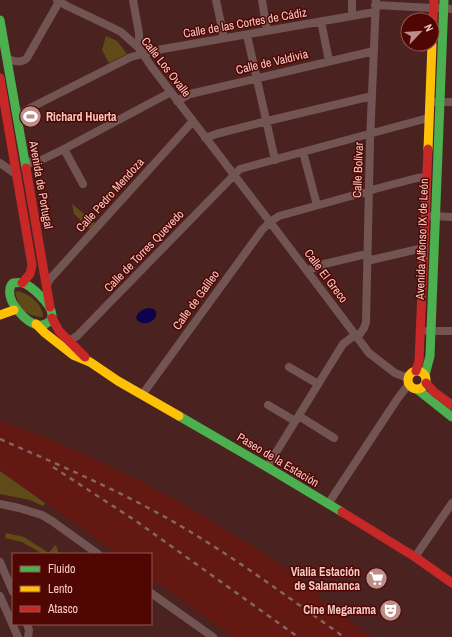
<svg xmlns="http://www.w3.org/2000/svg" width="452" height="637" viewBox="0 0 452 637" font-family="'Archivo Narrow',sans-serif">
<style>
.built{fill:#631811}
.green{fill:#604b18}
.water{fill:#0d034d}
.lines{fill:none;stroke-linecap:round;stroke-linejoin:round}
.street{stroke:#725552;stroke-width:8}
.fast{stroke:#4caf50;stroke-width:9}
.slow{stroke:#ffc107;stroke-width:9}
.jam{stroke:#c62828;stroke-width:9}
.rail{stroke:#816663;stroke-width:2.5;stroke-dasharray:5 5;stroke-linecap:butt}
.labels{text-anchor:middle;stroke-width:3;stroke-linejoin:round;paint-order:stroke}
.street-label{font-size:12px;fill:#f6c9c2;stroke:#500603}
.poi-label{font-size:12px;font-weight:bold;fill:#f6c9c2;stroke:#500603;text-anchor:end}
</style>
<rect width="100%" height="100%" fill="#4a2320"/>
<path class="built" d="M0 421 47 438 93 458 141 481 197 512 251 545 321 593 317 597 372 637H233L151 578V554H117L0 470Z"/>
<path class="green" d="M106 36 117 41 127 54 109 63 102 50Z
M72 204 95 223 90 229 74 214Z
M17 291C28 293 42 303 43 316L42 317C35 317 25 313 21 308 18 304 17 297 15 293Z
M0 471 45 503 43 506 30 500 0 494Z
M6 533 24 537 49 553 55 545C58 547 57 552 60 554H43L22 542 5 538Z"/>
<path class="water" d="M148 308 154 309C163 319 142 330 136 318 138 311 142 310 148 308Z"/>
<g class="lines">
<path class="street" d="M57 0 67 6 105 24 121 32 139 48 151 66 270 222 369 353 395 373 408 378
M133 0 139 33V48
M216 0 224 38
M262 0 267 31
M352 0V16
M375 5 452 9
M321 21 329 61
M247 35 275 160
M7 59C15 61 20 64 27 58L60 0
M177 101 190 94 374 51
M434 102H452
M17 118 26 110 131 57 157 50 375 12
M205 138 216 134 259 123 372 96
M64 149 83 184
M303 152 317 205
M24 159 32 163H35L64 149 171 92
M0 163 17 175
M432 216 452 217
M307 271 320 265 362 255 367 256 371 260 423 248
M47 285 50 279 193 121
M427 331H452
M357 338 364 328 366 322 370 141 376 0
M69 341 77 336 240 169 428 118
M289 367 318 384
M142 395 262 230 270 222 279 216 369 191 375 189 417 178 426 177
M268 405 295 421
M299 416 334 438
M267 467 343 344 355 335
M0 504 19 508 42 515 52 521 98 554
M328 504 398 398 409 384
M415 557 452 503
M0 562 13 592
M151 593 213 637
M0 596 18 637
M27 624 29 630 28 637"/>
<path class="fast" d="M0 20 26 168
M13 283C16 283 20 282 23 283 32 286 52 305 52 315 52 317 51 320 50 321 46 324 43 326 38 325 26 323 7 302 10 289 10 287 12 284 13 283Z
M425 375 430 356 444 0
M418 390 452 417
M179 416 267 467 342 512"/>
<path class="slow" d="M428 149 432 44
M0 315 14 310
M36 324 45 333 73 355 90 362 118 381 179 416
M408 380a9 9 0 1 1 18 0a9 9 0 1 1-18 0Z"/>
<path class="jam" d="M432 39 434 0
M0 78 32 265 30 274 22 283
M26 168 50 307
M52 318 59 331 85 357
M416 371 419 361 428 149
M426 383 434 392 452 405
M342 512 415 557 452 583"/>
<path class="rail" d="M0 439C52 462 104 484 154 511 221 547 282 593 344 637
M53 467 136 521 298 637"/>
</g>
<defs>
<symbol id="stadium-disc" viewBox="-11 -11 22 22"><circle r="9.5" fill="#ba8f89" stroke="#500603"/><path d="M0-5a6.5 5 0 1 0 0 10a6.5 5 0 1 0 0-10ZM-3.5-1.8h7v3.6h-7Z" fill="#fff"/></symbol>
<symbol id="supermarket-disc" viewBox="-11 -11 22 22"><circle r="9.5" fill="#ba8f89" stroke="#500603"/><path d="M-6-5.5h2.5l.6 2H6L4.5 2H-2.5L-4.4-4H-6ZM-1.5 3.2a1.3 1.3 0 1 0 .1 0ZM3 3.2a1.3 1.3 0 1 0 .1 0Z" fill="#fff"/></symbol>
<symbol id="theatre-disc" viewBox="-11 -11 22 22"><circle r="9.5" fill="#ba8f89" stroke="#500603"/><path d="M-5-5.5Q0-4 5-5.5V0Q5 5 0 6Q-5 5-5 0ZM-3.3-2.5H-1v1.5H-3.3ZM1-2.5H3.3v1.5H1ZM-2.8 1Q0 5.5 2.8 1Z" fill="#fff"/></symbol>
</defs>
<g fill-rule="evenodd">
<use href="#stadium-disc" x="18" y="104" width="25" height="25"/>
<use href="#supermarket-disc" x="364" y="566" width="25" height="25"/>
<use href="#theatre-disc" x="378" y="598" width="25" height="25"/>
</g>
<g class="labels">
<g class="street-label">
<text transform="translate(245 23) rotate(-10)" y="4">Calle de las Cortes de Cádiz</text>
<text transform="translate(272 62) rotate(-13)" y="4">Calle de Valdivia</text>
<text transform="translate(166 67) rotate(52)" y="4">Calle Los Ovalle</text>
<text transform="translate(358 170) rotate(-88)" y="4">Calle Bolívar</text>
<text transform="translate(41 185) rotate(80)" y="4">Avenida de Portugal</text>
<text transform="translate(110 195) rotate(-48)" y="4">Calle Pedro Mendoza</text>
<text transform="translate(422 239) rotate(-88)" y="4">Avenida Alfonso IX de León</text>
<text transform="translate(144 251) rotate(-46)" y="4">Calle de Torres Quevedo</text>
<text transform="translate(326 276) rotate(53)" y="4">Calle El Greco</text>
<text transform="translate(196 300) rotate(-54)" y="4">Calle de Galileo</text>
<text transform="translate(278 460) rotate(31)" y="4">Paseo de la Estación</text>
</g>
<g class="poi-label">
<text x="46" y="121" text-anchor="start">Richard Huerta</text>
<text x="360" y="576">Vialia Estación<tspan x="360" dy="14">de Salamanca</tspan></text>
<text x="376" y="614">Cine Megarama</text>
</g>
</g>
<rect x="12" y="553" width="140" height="72" fill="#500603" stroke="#92544f"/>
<rect x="20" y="566" width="20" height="6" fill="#4caf50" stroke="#92544f"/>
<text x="48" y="573" font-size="12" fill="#f6c9c2">Fluido</text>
<rect x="20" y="586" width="20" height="6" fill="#ffc107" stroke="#92544f"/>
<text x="48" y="593" font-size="12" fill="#f6c9c2">Lento</text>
<rect x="20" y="606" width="20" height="6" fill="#c62828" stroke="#92544f"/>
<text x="48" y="613" font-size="12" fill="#f6c9c2">Atasco</text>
<g transform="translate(420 32) rotate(65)"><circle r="19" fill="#500603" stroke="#92544f"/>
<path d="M0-3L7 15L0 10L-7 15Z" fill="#ba8f89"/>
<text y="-6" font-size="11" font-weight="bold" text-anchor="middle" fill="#f6c9c2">N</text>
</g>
</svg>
